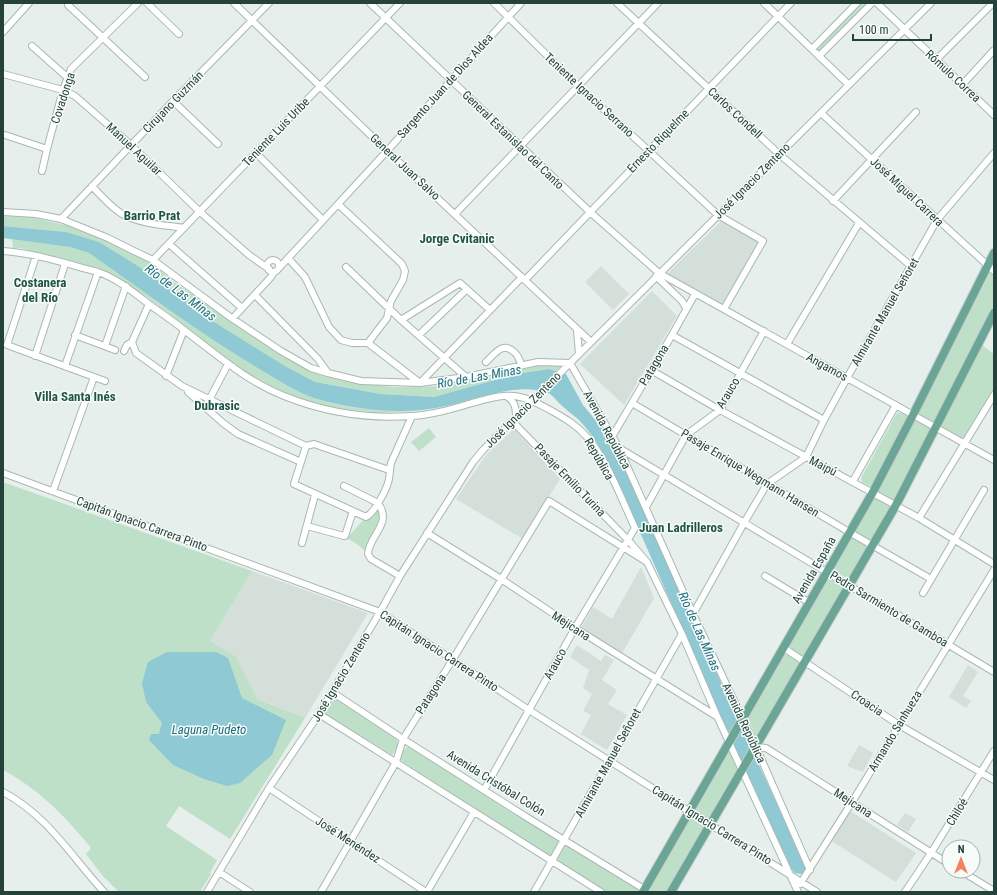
<svg xmlns="http://www.w3.org/2000/svg" width="997" height="895" viewBox="0 0 997 895" font-family="'Roboto Condensed',sans-serif">
<style>
.built{fill:#d4dfda}
.green{fill:#bfe0c8}
.water{fill:#8ec9d4}
.lines{fill:none;stroke-linecap:round;stroke-linejoin:round}
.minor-casing{stroke:#a8b8b2;stroke-width:8}
.major-casing{stroke:#c2cac8;stroke-width:10}
.minor{stroke:#fff;stroke-width:6}
.major{stroke:#6aa596;stroke-width:8}
.labels{text-anchor:middle;stroke-width:3;stroke-linejoin:round;paint-order:stroke}
.street-label{font-size:12px;fill:#24423a;stroke:#f7fbf9}
.neighbourhood-label{font-size:13px;font-weight:bold;fill:#1f5548;stroke:#f7fbf9}
.water-label{font-size:13px;font-style:italic;fill:#1c6f80;stroke:#f7fbf9}
</style>
<rect width="100%" height="100%" fill="#e6efeb"/>
<path class="built" d="M721 221 761 242 724 306 666 275Z
M601 266 629 294 613 310 585 282Z
M652 291 677 316 624 405 580 364Z
M514 429 560 479 523 539 456 499 486 455Z
M641 567 654 598 621 655 581 628 593 607 612 619Z
M252 571 368 613 305 718 250 696 210 641Z
M577 645 601 661 605 655 614 660 602 680 617 690 608 704 627 715 607 750 581 734 591 715 583 711 592 694 583 688 589 670 570 657Z
M968 665 978 672 963 696 971 701 966 708 949 697Z
M859 745 873 753 863 772 847 766Z
M850 811 916 853 896 882 830 840Z
M905 813 916 819 908 832 897 825Z"/>
<path class="green" d="M861 3H869L820 52 816 48Z
M3 216 30 217 69 226 120 245 149 261 174 282 276 352 311 370 340 380 393 387H417L439 386 471 381 545 364 563 365 556 371 549 369 516 374 434 397 381 394 315 382 285 366 211 320 141 268 66 232 3 226Z
M12 239 70 247 89 253C143 291 196 331 253 365 274 378 294 392 317 399 353 411 391 411 428 409 373 418 304 408 256 379 232 365 212 347 190 330 169 313 147 296 124 282 95 263 54 257 21 248H13Z
M994 265V307L894 502 877 493Z
M982 345 994 354V391L964 441 939 426Z
M897 413H901L907 416 908 421 873 486H870L862 482 861 478Z
M429 428 436 437 419 451 411 442Z
M3 482 252 571 210 641 236 657 257 699 305 718 230 839 179 806 166 826 217 860 210 873 211 874 200 892H119L102 875 86 854 91 848C65 816 40 790 3 770Z
M877 498 891 505V509L851 579H848L835 571 834 567 873 499Z
M381 507 383 515 366 552 357 544 347 538 366 517H372Z
M832 577 844 585 846 589 807 656 802 657 791 649 790 645 829 578Z
M785 655H788L800 662 801 667 759 735H755L748 718Z
M336 697 396 737C399 744 397 749 392 755L326 714 325 711 332 698Z
M411 746 558 839 559 842 551 855H547L403 762 401 759 403 751 407 747Z
M729 749 738 771 668 892H646Z
M568 845 639 890 640 892H606L559 862 557 857 564 846Z"/>
<path class="water" d="M3 226 66 232 99 242 141 268 211 320 285 366 315 382 381 394 434 397 516 374 549 369 566 374 583 405 606 433 621 460 736 716 808 870 801 874 795 873 791 868 726 728 643 539 603 453C596 441 588 429 578 419 572 414 565 409 559 403 556 400 551 393 546 392 513 382 470 402 436 408 402 414 362 410 328 402 300 396 280 381 256 367 198 332 144 292 89 253L70 247 3 238Z
M167 652H216L228 658 242 698 286 720 272 755 240 783 227 786 204 779 173 765 149 740 151 734H159L162 723 146 702 142 683 148 662Z"/>
<g class="lines">
<defs>
<path id="minor" d="M147 3 179 34
M234 3 387 151 591 342
M370 3 590 212 659 273 994 460
M494 3 578 86 649 151 718 215 763 241 724 309
M617 3 779 154 911 266
M764 3 849 85
M877 3 994 115
M68 5 145 77
M3 32 29 3
M32 46 68 78
M812 49 857 3
M819 56 872 3
M936 60 993 3
M3 74 63 90 75 96 131 145 200 212 249 255 269 269
M962 85 994 50
M173 101 218 144
M821 113 994 271
M5 135 47 149
M256 153 323 220
M42 171 47 149 63 90 71 69 138 3
M92 186C101 196 111 207 122 214 140 224 164 225 184 228
M833 201 916 112
M338 204 402 264 405 271 403 280 391 301 387 318 368 343
M3 212 36 214 61 219 108 238 132 250 153 260 230 317 281 351 311 368 328 373 361 381 420 383 466 377 538 362 570 363 619 448 693 614 756 747 810 870
M455 214 658 3
M61 219 173 101 269 3
M169 244 242 308
M3 251C35 253 67 264 98 272 118 279 133 292 150 305 161 313 173 321 184 330 216 354 246 381 284 396 324 412 368 419 411 416 432 415 452 409 472 403 487 399 504 393 520 397 532 399 542 406 552 411 566 419 578 426 588 438 609 464 621 498 635 528L575 628 484 790
M36 256 7 345 105 381
M288 258 305 277 329 327 341 340 352 343H368L420 383 522 277
M153 260 400 3
M267 266a6 6 0 1 1 12 0a6 6 0 1 1-12 0Z
M346 267 401 320 466 377
M279 268 387 151 521 3
M656 276 682 301 686 308
M525 280 791 3
M255 295 318 359 328 373
M233 318 271 277 274 272
M401 320 460 283 490 310
M577 330 579 354
M75 335 115 350
M419 335 467 289
M672 335 824 420
M132 342 136 353 182 386 306 446 314 444 389 470
M787 344 859 223
M105 346 126 286
M124 351 127 345 132 342 149 304
M35 356 65 264
M486 362C495 354 502 341 514 352 519 356 519 359 521 365
M65 366 98 272
M651 370 720 410 919 518 994 564
M166 376 184 330
M188 392 223 423 238 434 301 462
M506 396C515 401 516 408 516 417
M208 402 228 364
M632 403 849 532 931 579
M512 421 628 540 647 562 682 634 717 716 798 892
M613 435 672 335 695 294
M306 446 294 484 366 517C375 512 387 489 389 479 390 473 390 468 391 463L412 416
M619 448 994 672
M3 473 380 612 529 710 817 892
M853 481 896 405
M344 486 378 503
M53 491 94 377
M378 503C393 524 369 535 368 554L371 559 400 576
M646 507 686 435 720 410 764 331
M919 518 994 395
M307 526 344 536H345L353 511
M427 533 501 579 575 628 716 716
M302 543 315 495
M765 576 810 603
M923 593 984 490
M693 614 744 523 767 484 806 457 824 420 847 378 937 220 994 153
M784 648 899 725 994 780
M332 692 403 739 528 818 644 889
M319 714 601 892
M756 747 766 748 949 864
M269 788 426 892
M3 792C48 816 71 856 104 892
M961 871 994 891
M219 872 250 892
M800 884 852 802 994 570
M207 892 269 788 319 714 380 612 400 576 473 462 483 450 931 3
M321 892 396 762 403 739 453 659 549 501 647 562
M427 892 474 812
M534 892 682 634
M905 892 931 853 994 751"/>
<path id="major" d="M643 892 873 492 913 415 994 253
M671 892 896 505 994 313"/>
</defs>
<use href="#minor" class="minor-casing"/>
<use href="#major" class="major-casing"/>
<use href="#minor" class="minor"/>
<use href="#major" class="major"/>
</g>
<g class="labels">
<g class="street-label">
<text transform="translate(953 76) rotate(43)" y="4">Rómulo Correa</text>
<text transform="translate(445 86) rotate(-48)" y="4">Sargento Juan de Dios Aldea</text>
<text transform="translate(589 95) rotate(43)" y="4">Teniente Ignacio Serrano</text>
<text transform="translate(63 98) rotate(-72)" y="4">Covadonga</text>
<text transform="translate(173 102) rotate(-46)" y="4">Cirujano Guzmán</text>
<text transform="translate(735 113) rotate(43)" y="4">Carlos Condell</text>
<text transform="translate(276 132) rotate(-46)" y="4">Teniente Luis Uribe</text>
<text transform="translate(513 140) rotate(44)" y="4">General Estanislao del Canto</text>
<text transform="translate(658 141) rotate(-46)" y="4">Ernesto Riquelme</text>
<text transform="translate(134 149) rotate(43)" y="4">Manuel Aguilar</text>
<text transform="translate(405 167) rotate(43)" y="4">General Juan Salvo</text>
<text transform="translate(752 181) rotate(-45)" y="4">José Ignacio Zenteno</text>
<text transform="translate(907 192) rotate(43)" y="4">José Miguel Carrera</text>
<text transform="translate(885 312) rotate(-60)" y="4">Almirante Manuel Señoret</text>
<text transform="translate(654 365) rotate(-59)" y="4">Patagona</text>
<text transform="translate(827 367) rotate(29)" y="4">Angamos</text>
<text transform="translate(728 393) rotate(-59)" y="4">Arauco</text>
<text transform="translate(523 410) rotate(-45)" y="4">José Ignacio Zenteno</text>
<text transform="translate(607 430) rotate(62)" y="4">Avenida República</text>
<text transform="translate(599 459) rotate(60)" y="4">República</text>
<text transform="translate(823 466) rotate(27)" y="4">Maipú</text>
<text transform="translate(750 473) rotate(31)" y="4">Pasaje Enrique Wegmann Hansen</text>
<text transform="translate(570 480) rotate(46)" y="4">Pasaje Emilio Turina</text>
<text transform="translate(142 524) rotate(20)" y="4">Capitán Ignacio Carrera Pinto</text>
<text transform="translate(814 570) rotate(-60)" y="4">Avenida España</text>
<text transform="translate(889 609) rotate(31)" y="4">Pedro Sarmiento de Gamboa</text>
<text transform="translate(571 626) rotate(33)" y="4">Mejicana</text>
<text transform="translate(439 651) rotate(33)" y="4">Capitán Ignacio Carrera Pinto</text>
<text transform="translate(555 664) rotate(-61)" y="4">Arauco</text>
<text transform="translate(341 677) rotate(-59)" y="4">José Ignacio Zenteno</text>
<text transform="translate(431 694) rotate(-57)" y="4">Patagona</text>
<text transform="translate(867 703) rotate(34)" y="4">Croacia</text>
<text transform="translate(744 723) rotate(65)" y="4">Avenida República</text>
<text transform="translate(895 731) rotate(-59)" y="4">Armando Sanhueza</text>
<text transform="translate(608 763) rotate(-61)" y="4">Almirante Manuel Señoret</text>
<text transform="translate(496 783) rotate(32)" y="4">Avenida Cristóbal Colón</text>
<text transform="translate(853 803) rotate(33)" y="4">Mejicana</text>
<text transform="translate(957 812) rotate(-59)" y="4">Chiloé</text>
<text transform="translate(712 825) rotate(32)" y="4">Capitán Ignacio Carrera Pinto</text>
<text transform="translate(348 840) rotate(33)" y="4">José Menéndez</text>
</g>
<g class="neighbourhood-label">
<text x="152" y="220">Barrio Prat</text>
<text x="457" y="243">Jorge Cvitanic</text>
<text x="40" y="287">Costanera<tspan x="40" dy="15">del Río</tspan></text>
<text x="75" y="401">Villa Santa Inés</text>
<text x="217" y="410">Dubrasic</text>
<text x="681" y="532">Juan Ladrilleros</text>
</g>
<g class="water-label">
<text transform="translate(181 292) rotate(37)" y="5">Río de Las Minas</text>
<text transform="translate(479 376) rotate(-10)" y="5">Río de Las Minas</text>
<text transform="translate(700 631) rotate(66)" y="5">Río de Las Minas</text>
<text x="209" y="734">Laguna Pudeto</text>
</g>
</g>
<rect width="997" height="895" fill="none" stroke="#24423a" stroke-width="8"/>
<g transform="translate(961 859)"><circle r="19" fill="#f7fbf9" stroke="#a3b1ad"/>
<path d="M0-3L7 15L0 10L-7 15Z" fill="#f4845f"/>
<text y="-6" font-size="11" font-weight="bold" text-anchor="middle" fill="#24423a">N</text>
</g>
<path d="M853 34v6h78v-6" fill="none" stroke="#24423a" stroke-width="2"/>
<text x="859" y="34" font-size="12" fill="#24423a" stroke="#f7fbf9" stroke-width="3" paint-order="stroke">100 m</text>
</svg>
